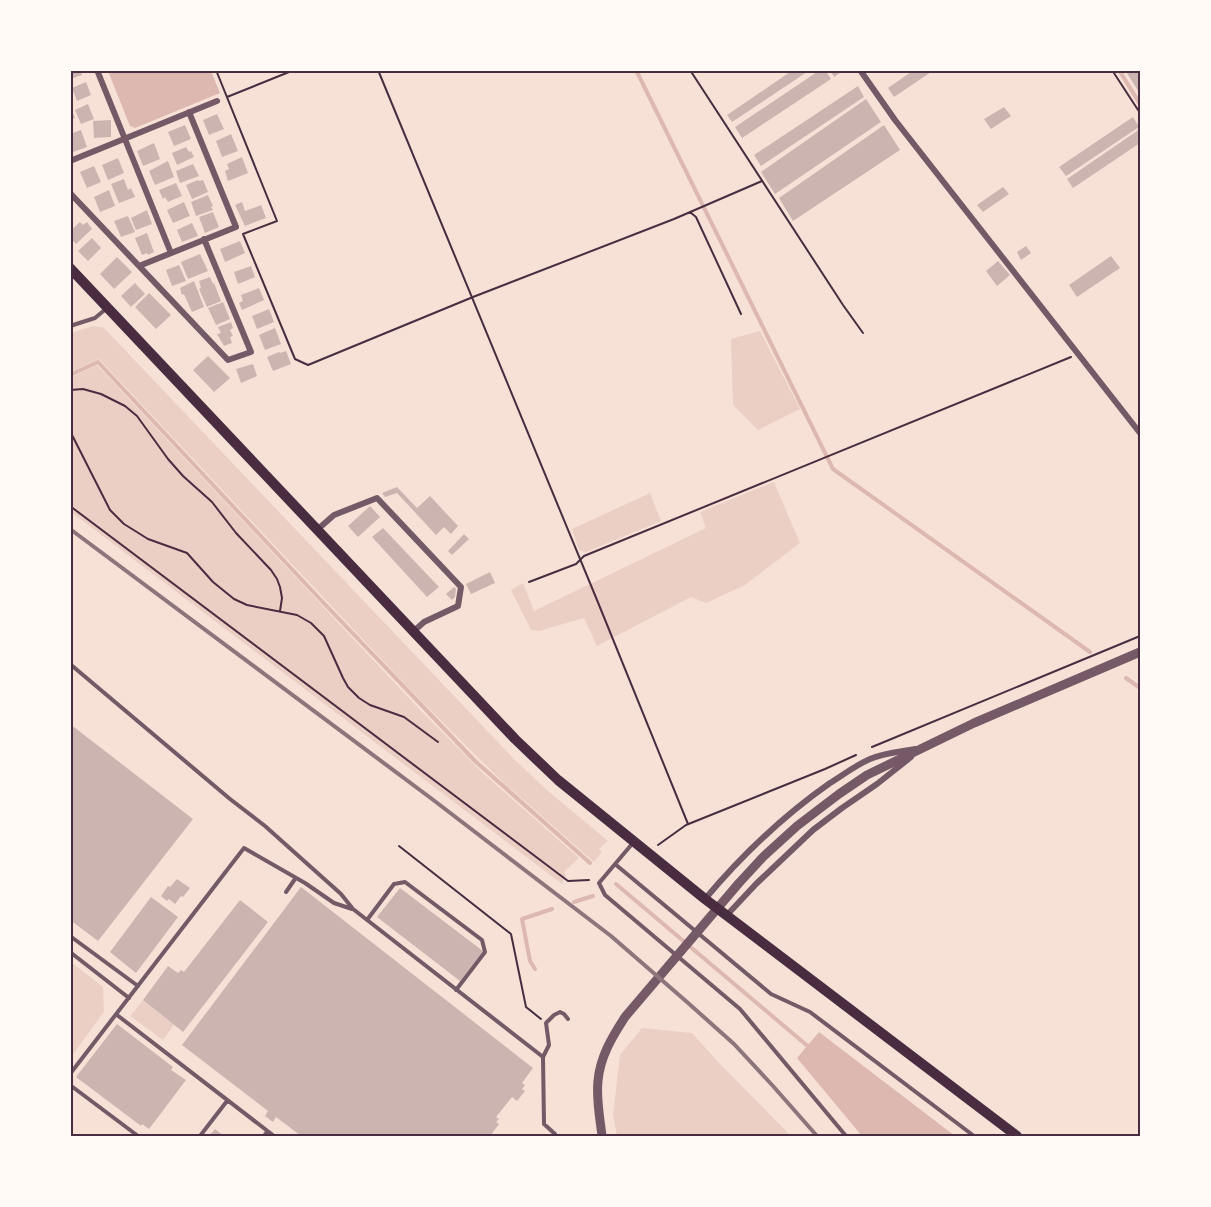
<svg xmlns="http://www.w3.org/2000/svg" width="1211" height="1207" viewBox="0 0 1211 1207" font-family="'Alegreya Sans',sans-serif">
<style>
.green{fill:#ebcfc5}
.water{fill:#dcb8b0}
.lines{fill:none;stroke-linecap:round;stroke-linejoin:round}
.stream{stroke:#dcb8b0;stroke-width:4}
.building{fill:#ccb4b1}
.path{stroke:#4a2c40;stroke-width:2}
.service{stroke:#755966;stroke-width:4}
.minor{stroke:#755966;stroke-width:6}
.tertiary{stroke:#755966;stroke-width:9}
.secondary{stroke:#4a2c40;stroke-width:10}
.rail{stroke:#8f747c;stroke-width:4}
.neatline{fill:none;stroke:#4a2c40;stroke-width:2}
</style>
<rect width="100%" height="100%" fill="#f7e1d7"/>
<path class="green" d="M93 326 104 328 515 760 548 791 608 841 599 849 602 852 594 862 504 783 420 700 99 359 71 372V333Z
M760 331 800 409 758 430 733 405 731 339Z
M97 365 421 711 484 774 579 858 564 872 566 875 562 884 71 512 70 378Z
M774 482 800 543 745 585 706 603 691 597 597 646 584 618 539 631 531 630 511 590 523 583 534 611 706 528 700 512Z
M650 493 661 521 586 552 579 550 572 529Z
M71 962 103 987 104 1012 71 1057Z
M143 1000 174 1025 163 1040 130 1016Z
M642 1028 692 1033 721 1065 791 1136H617L613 1115 620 1055Z"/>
<path class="water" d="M108 71H211L220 93 135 128 130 126Z
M819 1032 955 1136H862L797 1058Z"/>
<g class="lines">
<path class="stream" d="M636 70 833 469 1090 652
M1119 70 1140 104
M70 375 98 362 318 597 475 761 590 863
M1126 678 1140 688
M616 884 810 1048
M574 902 593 896
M535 969 530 961 522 919 552 909"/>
</g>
<path class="building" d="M70 70H80L82 75 70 79Z
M793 70H810L732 122 727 115Z
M820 70H825L831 79 742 138 735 127Z
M830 70H844L834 77Z
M914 70H934L894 97 888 88Z
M1125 70H1137L1140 75V94Z
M86 82 91 95 77 101 72 88Z
M858 86 864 97 761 166 754 155Z
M866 99 881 122 775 194 761 172Z
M88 104 94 119 81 124 75 110Z
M70 106 75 118 70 120Z
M1004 107 1011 116 991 129 984 119Z
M217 114 224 129 209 135 203 120Z
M1133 117 1139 127 1066 176 1059 167Z
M111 120V137L94 138 93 121Z
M185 125 191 139 174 146 168 132Z
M884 125 900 150 793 221 779 198Z
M1140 129V143L1073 188 1067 179Z
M81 130 87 147 73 152 70 145V134Z
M231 134 238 151 222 157 216 141Z
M154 143 160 159 143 166 137 151Z
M186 147 189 152 191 151 194 157 177 165 172 153Z
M242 157 248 173 228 181 225 171 229 169 227 164Z
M118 158 124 173 108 180 102 165Z
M168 161 174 177 155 185 149 171Z
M193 164 199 176 180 183 176 171Z
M94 166 101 182 87 188 80 172Z
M124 179 128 190 131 188 135 197 119 203 111 184Z
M198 180 199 181 203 180 208 192 192 199 186 185Z
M176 183 182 196 168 202 165 197 163 199 159 190Z
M1003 187 1009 194 983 212 977 205Z
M109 190 115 206 100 212 94 197Z
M208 195 213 206 211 207 213 210 196 216 191 202Z
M184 202 190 216 173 223 167 210Z
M242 202 245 211 261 205 266 218 245 226 235 205Z
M147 210 152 224 136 230 131 218Z
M213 212 219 227 205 233 199 217Z
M128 216 135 232 121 237 114 221Z
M80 222 83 225 87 222 92 229 76 244 70 237V231Z
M192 223 198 236 182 242 177 230Z
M147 233 154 252 148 255 147 253 142 255 135 238Z
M92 238 101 248 88 261 78 251Z
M240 241 245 253 225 262 220 249Z
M1026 246 1031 253 1021 260 1017 252Z
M200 254 208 271 188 279 181 262Z
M1111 256 1120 268 1077 297 1069 285Z
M117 257 132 272 114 289 100 274Z
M998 261 1010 275 997 286 986 271Z
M179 265 186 281 172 286 166 270Z
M251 266 255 277 238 284 234 272Z
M210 277 213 284 214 283 221 301 207 307 199 289 201 288 199 281Z
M194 281 204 307 192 312 184 294 182 295 180 288Z
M135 283 145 294 131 307 121 296Z
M259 288 264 300 242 310 239 303 243 301 241 295Z
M149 293 171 315 156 329 135 307Z
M223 302 230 319 216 325 208 308Z
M269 309 274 322 257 329 252 316Z
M231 322 233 328 230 330 233 336 230 337 232 343 224 346 217 334 221 333 218 327Z
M275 328 281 344 265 350 259 335Z
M286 351 291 364 273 371 267 357 279 352 280 353Z
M208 356 230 378 214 392 193 370Z
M253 364 257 376 241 383 236 369Z
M397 487 417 508 430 496 458 526 451 534 444 527 436 535 397 493 385 497 382 493Z
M370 506 380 517 358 537 348 526Z
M383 528 439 587 427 597 372 537Z
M464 534 469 539 452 555 448 551Z
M490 572 495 583 471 594 466 584Z
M454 587 456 589 455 597 452 600 446 594Z
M70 724 193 819 98 941 70 920Z
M177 879 190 888 183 897 181 896 175 904 169 899 167 901 161 896 168 886 170 887Z
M301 887 533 1068 522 1083 525 1085 522 1089 525 1091 517 1101 512 1097 496 1117 499 1119 496 1122 499 1124 490 1136H301L276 1117 273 1122 265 1116 268 1111 182 1045Z
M400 888 483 951 460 981 377 917Z
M151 897 178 917 136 973 110 952Z
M240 900 268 922 183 1032 143 1000 168 966 178 973 181 970 184 972Z
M117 1024 173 1067 171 1070 186 1080 149 1129 142 1124 141 1126 76 1077Z
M215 1129 224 1136H209Z"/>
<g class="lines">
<path class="path" d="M216 70 277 221 243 234 295 359 308 365 473 297 674 219 762 181
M378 70 597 600 688 824
M690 70 843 305 863 333
M1112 70 1140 113
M227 97 294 70
M690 212 696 217 741 314
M70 390 83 389 101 394 125 406 137 416 168 459 183 476 212 502 236 533 271 570 277 579 280 587 282 598 280 611
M70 431 110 510 124 524 148 539 187 553 213 582 234 599 247 605 297 615 311 623 324 636 343 678 348 687 359 698 370 705 404 717 438 742
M70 506 568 881 589 880
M529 582 576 564 584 556 1071 357
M872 747 1140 636
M658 845 686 825 825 769 856 755
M399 846 511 934 526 1007 541 1019"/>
<path class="service" d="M70 326 95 318 107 308
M70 664 230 799 265 826 341 894 353 909 543 1057
M632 844 599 883 605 895 740 1009 846 1136
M615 864 771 994 810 1012 974 1136
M286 892 295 879
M367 920 394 884 405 882 482 940 485 952 456 990
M70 936 138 986
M70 952 129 998
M117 1015 274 1136
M70 1074 244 848 305 883 334 903 352 909
M70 1085 138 1136
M200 1136 227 1101
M264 1136 267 1132
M554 1136 555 1134 544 1124 543 1057 549 1045 546 1023 554 1015 560 1012 564 1014 568 1019"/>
<path class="minor" d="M97 70 171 253
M860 70 895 120 1140 433
M70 161 217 101
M70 193 228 360 251 352 204 239
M139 266 236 227 189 112
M318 529 334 515 377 498 461 587 458 606 424 622 414 631
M705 899C742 855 783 816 830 783 843 775 856 765 870 759 884 753 900 752 915 749
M727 915 756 884 813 830 842 808 877 784 911 757"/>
<path class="tertiary" d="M602 1136C600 1118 596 1099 598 1081 600 1057 612 1037 625 1017L739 883 763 857 797 826 839 794 867 775 974 723 1140 652"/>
<path class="secondary" d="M70 268 515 739 558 780 705 899 1017 1136"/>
<path class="rail" d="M70 529 432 799 611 936 687 1002 734 1044 773 1086 817 1136"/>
</g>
<rect width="1211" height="1207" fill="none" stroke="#fffaf5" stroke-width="144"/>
<rect x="72" y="72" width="1067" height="1063" class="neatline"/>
</svg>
